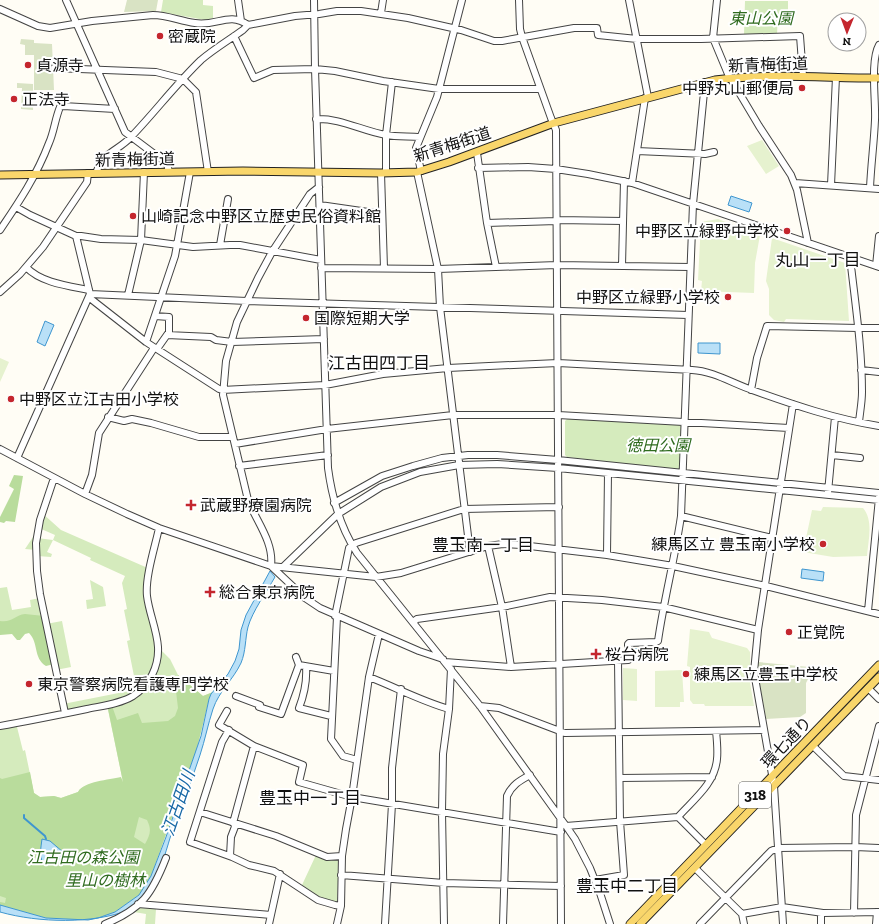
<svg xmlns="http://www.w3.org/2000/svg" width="879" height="924" viewBox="0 0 879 924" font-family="'Zilla Slab','Noto Sans JP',serif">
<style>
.green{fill:#d5ebbd;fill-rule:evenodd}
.forest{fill:#b9dc9c;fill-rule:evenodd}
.cemetery{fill:#d9e3c4}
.pitch{fill:#e6f2cf}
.water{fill:#b9e0f7;stroke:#3f96cf}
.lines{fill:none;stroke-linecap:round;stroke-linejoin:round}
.stream{stroke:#3f96cf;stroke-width:2}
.minor-casing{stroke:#444;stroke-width:8}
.major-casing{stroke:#222;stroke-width:9}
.minor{stroke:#fff;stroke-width:6}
.major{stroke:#f9d66b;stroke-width:7}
.poi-dot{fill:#c4262e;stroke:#fff;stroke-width:1.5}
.labels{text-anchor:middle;stroke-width:4;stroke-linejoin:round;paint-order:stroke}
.shield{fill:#fff;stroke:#585858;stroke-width:1}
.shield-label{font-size:15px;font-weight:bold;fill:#111}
.park-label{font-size:16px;font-style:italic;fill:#2f6b1f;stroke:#fff}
.poi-label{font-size:16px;fill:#111;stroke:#fff;text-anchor:start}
.street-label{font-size:16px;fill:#111;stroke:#fff}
.neighbourhood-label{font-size:17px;fill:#111;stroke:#fff}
.water-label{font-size:17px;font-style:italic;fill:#1768a6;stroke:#fff}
</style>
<rect width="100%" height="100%" fill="#fffdf5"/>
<path class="green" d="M163 0H203V5L213 6V18L205 20 161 12Z
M745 1H788V14H778L777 35H744Z
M568 418 680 425 682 427 680 468 678 470 567 457 565 455V421Z
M42 513 61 530 150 569 147 589 158 647 170 659 178 675 203 696 213 692 209 699 197 748 151 876 144 888 42 918 0 905V726L16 723 23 751 25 750 34 793 40 797 54 796 61 798 78 792 80 789 117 785 123 782 107 705 65 713 63 704 129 691 137 686 142 679 134 676 127 641 130 640 124 610 127 609 122 583 125 576 90 560 91 558 53 540 47 552 52 554 51 557 37 556 36 550 25 549 39 528ZM39 528 55 535 53 540 37 538Z
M90 580 103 587 106 606 87 609 86 600 93 599Z
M7 587 12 610 31 607 30 600 40 598 46 624 62 621 71 667 56 670 46 624 0 633V588Z
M316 855 325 859H338L339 861 337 902C323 901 313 893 302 885Z
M140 908 156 909 155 924H145L146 914 134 912Z"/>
<path class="forest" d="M14 475 23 476 15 522 6 521 4 523 0 522V517L14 489 9 486Z
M25 614 44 616 54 664 46 666C33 658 39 643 29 633L25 634 20 640H17L12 634 0 635V621C12 623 15 615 25 614Z
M178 675 203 696 213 692 209 699 197 748 160 851 151 876 139 895 115 912 98 918 88 920 46 918 0 905V902L5 903 6 898 0 896V778L2 779 30 772 34 793 40 797 54 796 61 798 78 792C84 781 109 780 121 777L123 782 107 704 111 703 117 720 138 713 142 723 168 721 175 716 178 708 175 683ZM139 817 147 820C152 830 150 835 145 844L134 837Z"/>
<path class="cemetery" d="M127 0H158L156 11 124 12Z
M21 39 34 40V43L52 44 54 90H34V55H25V45L20 44Z
M17 83 33 84V110L21 109 22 88H17Z
M758 662 809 667 808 679 806 683V713L800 717 766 719 758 675Z"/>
<path class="pitch" d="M762 140 779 166 766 174 747 146Z
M718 219 760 235 755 263 754 293 701 291 702 281 698 280 701 222Z
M772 238 845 263 849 321 786 319 784 322 774 320 769 315V289L766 281Z
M0 358 9 362 0 382Z
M823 507 863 508C874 521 868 541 867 556L833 557 803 552 812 510 821 511Z
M690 629 709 632 712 638 747 648 750 652V683L754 706H705L704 704H693L690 700V667L687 666Z
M623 668 637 669V701L623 700Z
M682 670 684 702H680V707H655V671Z"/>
<path class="water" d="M731 196 752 203 749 212 728 205Z
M45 321 54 325 45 346 37 342Z
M698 343H720V354L698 353Z
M802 569 824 572 823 581 801 578Z
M270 571 275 577C267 591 252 612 248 627 245 639 246 651 241 663 233 680 219 691 213 709 208 724 205 740 200 755 191 783 180 810 170 838 166 852 157 881 149 891 143 898 135 905 129 910 93 924 39 923 0 912V905L46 918 88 920 98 918 115 912 139 895 151 876 166 837 201 736 209 699 211 694 228 674 235 661 239 649 241 630 246 615Z
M657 648V658H635V649Z
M42 839 50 841 63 852 59 859 53 864 43 863C39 856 41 847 42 839Z"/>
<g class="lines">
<path class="stream" d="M24 815V818L45 836 46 839"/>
<defs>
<path id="minor" d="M66 0 125 132 161 159 167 164 169 172
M238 0 241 21
M314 0 315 69 328 468C332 498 340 527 357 553L480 706 566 826 575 839 590 868 600 893 610 924
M519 0 520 29 522 37 551 118 556 130 561 924
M629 0 648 97
M717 0 713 38 728 74 759 126 791 175 797 190 808 243
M0 9 38 26 50 28 92 21 153 15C167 15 180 21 195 23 216 27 229 11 248 25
M381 13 383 0
M234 36 254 78 273 70 315 69 335 71 383 81 439 89H540
M54 68 156 72 183 79 196 92 208 172
M316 119C341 118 362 131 386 135 397 137 409 136 420 137
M637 151 705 154 714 152
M477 153 487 223 496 267
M478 168 528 167 556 169 588 174 632 183 879 267
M421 171 416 148 437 97 462 0
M417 172 438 269 440 307 470 552
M96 173C104 151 118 151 131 137 155 112 176 84 201 60 214 49 229 40 243 30L248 25 295 16 319 14 337 11H361L408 18 461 30 494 41H502L574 28H597L598 35 637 39H701L800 36 803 76
M381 173 384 268
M386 173V135L392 82
M632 183 645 98
M795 183 879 189
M831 185 836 77
M870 188C871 165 874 143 875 120 876 101 870 61 879 45
M320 205 382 214
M16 207 30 215 76 236H81L101 239 141 240 193 247 230 245H240L321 260
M557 220 623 221
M487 223 557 221
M0 230C19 202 37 175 49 143 54 132 55 119 60 107L63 106 115 109
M220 245 228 199
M850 257C855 302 862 347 862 392 862 402 860 412 859 422
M622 266 624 181
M876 266 879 236
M26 267C41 283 69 286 89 290
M321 268 438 269 557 265 690 267
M0 292 20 274 43 247 87 182 88 173
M128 295 141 240 144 172
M688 315 247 301 90 294 91 299 146 342 219 389 222 390 325 385 383 374 448 368 489 366 558 363 692 370C713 371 732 383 752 390 794 405 835 419 879 426
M155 316 169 317V332L157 349
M167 335 211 337 216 340 232 342 324 339
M146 342 175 256 190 172
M861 370 879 372
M751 390 757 358 767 326 858 328H879
M108 417 124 421 132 419 151 423 199 437H233
M235 444 327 429 453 415H558L789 428
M0 449 85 494 127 514 159 528 271 566 376 577 401 573 488 546 503 544 521 545 607 555 673 566 766 586 879 614
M832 455 860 458
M17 458 90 294 76 236
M239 466 328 455
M54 478 40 520 36 543 37 571 40 594 65 713
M828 492 835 417
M85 494 92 475 99 433 154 348
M334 503 382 476 413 466 442 458 468 455H497L558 460 879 493
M681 516 772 538
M488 546 502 607 511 667
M607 555 608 473
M271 566C274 542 256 521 248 500L223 395 226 361 237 322 258 278 272 252 310 194 319 187
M271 566 305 598 320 608 419 651 443 659
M283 567 338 514 381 487 420 472 459 465 497 464 558 468 879 500
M868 611 879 498
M335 616 349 548 356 543 464 509 559 507
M337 617 331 739 343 756 357 760
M413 622 417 619 502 607 550 597 602 600 663 607 758 630
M296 657 299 665 334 671
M445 662 511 667 628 660V644L629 643 656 642 658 641C664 599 675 558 681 516L693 204 705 82
M306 667C307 681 304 695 299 708L331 716
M369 677C395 687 421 701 449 709
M868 688 879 699
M236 696 260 705 259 707 281 714 299 665
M480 706 499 708 565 733 764 730
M227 711 219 725 254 746 303 765 299 782 352 797 561 832
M0 726C29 721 58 715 87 709 101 706 120 704 133 696 150 685 159 666 158 647 157 630 149 613 147 596 145 577 155 547 159 528
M229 730 222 742 190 842 232 857 249 865 274 871 318 900 335 905 341 906
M813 746 844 776 879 780
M620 778 712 777
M200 812 276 836 327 857 342 856
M678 817 706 845
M233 823 254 746
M566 826 678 817C693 800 715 784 717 759 718 750 717 741 716 731
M230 856 231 837 236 824
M695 868 742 914 744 924
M341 875 444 883 561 886
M595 880 624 875 620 821 618 661
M138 904 271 915
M821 913V924
M854 913 856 815 879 726
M742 914 782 907 823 913 879 912
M105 924C142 909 152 894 166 858
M269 924 280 874
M337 924 341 906 342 856 346 829 352 797 369 677 379 634
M385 924 392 804V768L401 689
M444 924 442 812 443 754 449 709 451 669
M503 924 507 796C512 785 519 781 530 775
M700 924 771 851 778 848 855 847 879 848
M783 924 774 786 754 672 758 630 793 404
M876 924 877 912"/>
<path id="major" d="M0 175 243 171 381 173 417 172 449 162 554 123 715 80C769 73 824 78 879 78
M630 924 879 665
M640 924 879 677"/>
</defs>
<use href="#minor" class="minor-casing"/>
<use href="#major" class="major-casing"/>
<use href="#minor" class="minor"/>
<use href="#major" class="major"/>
</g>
<g class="poi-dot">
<circle cx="160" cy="36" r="4"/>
<circle cx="28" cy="65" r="4"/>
<circle cx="802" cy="88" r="4"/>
<circle cx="14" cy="99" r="4"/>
<circle cx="133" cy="216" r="4"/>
<circle cx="787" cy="231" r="4"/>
<circle cx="728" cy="297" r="4"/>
<circle cx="306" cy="318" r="4"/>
<circle cx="11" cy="399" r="4"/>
<path d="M189 499h4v4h4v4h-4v4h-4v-4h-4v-4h4z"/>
<circle cx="823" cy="544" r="4"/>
<path d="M208 586h4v4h4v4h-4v4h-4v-4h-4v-4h4z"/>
<circle cx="789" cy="632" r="4"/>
<path d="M594 648h4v4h4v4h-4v4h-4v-4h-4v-4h4z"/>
<circle cx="686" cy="674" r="4"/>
<circle cx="29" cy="684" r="4"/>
</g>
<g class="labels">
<rect class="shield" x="739" y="782" width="32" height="26" rx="3"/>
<g class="shield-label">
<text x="755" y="800">318</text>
</g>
<g class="park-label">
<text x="761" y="24">東山公園</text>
<text x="658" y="451">徳田公園</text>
<text x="83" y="863">江古田の森公園</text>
<text x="105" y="886">里山の樹林</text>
</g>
<g class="poi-label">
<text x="168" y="42">密蔵院</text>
<text x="36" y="71">貞源寺</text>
<text x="794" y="94" text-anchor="end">中野丸山郵便局</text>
<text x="22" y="105">正法寺</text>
<text x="141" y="222">山崎記念中野区立歴史民俗資料館</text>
<text x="779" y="237" text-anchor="end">中野区立緑野中学校</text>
<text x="720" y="303" text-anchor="end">中野区立緑野小学校</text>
<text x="314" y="324">国際短期大学</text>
<text x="19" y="405">中野区立江古田小学校</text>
<text x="200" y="511">武蔵野療園病院</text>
<text x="815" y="550" text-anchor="end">練馬区立 豊玉南小学校</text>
<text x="219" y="598">総合東京病院</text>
<text x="797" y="638">正覚院</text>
<text x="605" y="660">桜台病院</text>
<text x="694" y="680">練馬区立豊玉中学校</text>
<text x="37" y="690">東京警察病院看護専門学校</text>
</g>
<g class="street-label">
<text transform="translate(768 64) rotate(-2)" y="6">新青梅街道</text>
<text transform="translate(452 144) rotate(-18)" y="6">新青梅街道</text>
<text transform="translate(135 159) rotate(-1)" y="6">新青梅街道</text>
<text transform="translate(786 742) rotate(-46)" y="6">環七通り</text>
</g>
<g class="neighbourhood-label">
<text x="818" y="266">丸山一丁目</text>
<text x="379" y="369">江古田四丁目</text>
<text x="483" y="551">豊玉南一丁目</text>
<text x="310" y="804">豊玉中一丁目</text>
<text x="627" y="892">豊玉中二丁目</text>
</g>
<g class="water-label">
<text transform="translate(178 803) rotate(-71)" y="6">江古田川</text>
</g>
</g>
<g transform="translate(847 32) rotate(181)"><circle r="19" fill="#ffffff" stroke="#a0a0a0"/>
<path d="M0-3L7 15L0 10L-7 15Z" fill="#c4262e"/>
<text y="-6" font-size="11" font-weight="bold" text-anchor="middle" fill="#111111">N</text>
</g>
</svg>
